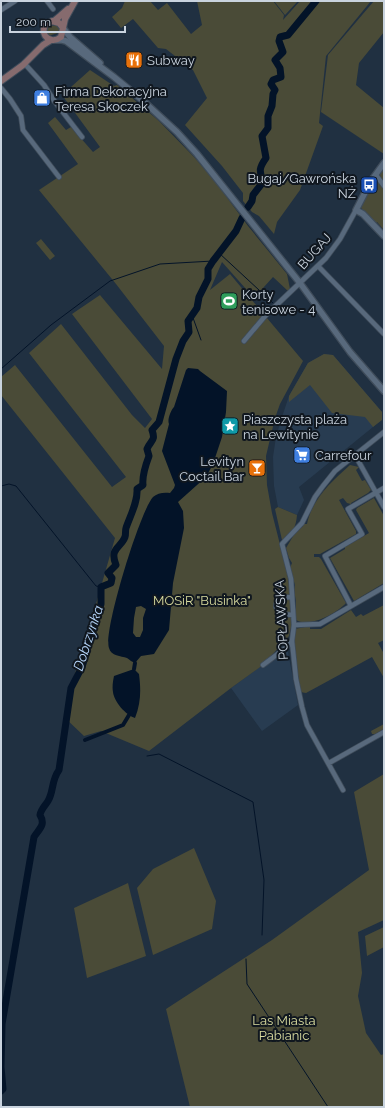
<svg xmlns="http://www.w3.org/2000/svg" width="385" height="1108" viewBox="0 0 385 1108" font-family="Raleway,sans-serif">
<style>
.built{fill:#283c51}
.green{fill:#4a4b37}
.water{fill:#031328;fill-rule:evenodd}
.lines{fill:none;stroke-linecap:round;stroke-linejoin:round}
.stream{stroke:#031328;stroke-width:1}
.canal{stroke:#031328;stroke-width:4}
.river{stroke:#031328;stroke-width:7}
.minor-casing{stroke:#3f4c5a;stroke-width:6}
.tertiary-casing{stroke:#3f4c5a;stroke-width:8}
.secondary-casing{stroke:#3f4c5a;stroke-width:8}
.minor{stroke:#58697c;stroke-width:4.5}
.tertiary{stroke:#58697c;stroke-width:5.5}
.secondary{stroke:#866b6e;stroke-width:6}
.labels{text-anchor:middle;stroke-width:4;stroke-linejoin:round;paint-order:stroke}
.poi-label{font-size:13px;fill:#c9d3de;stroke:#10171f;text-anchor:start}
.street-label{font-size:13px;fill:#c9d3de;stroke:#10171f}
.park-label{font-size:13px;fill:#d9db9f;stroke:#10171f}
.water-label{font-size:14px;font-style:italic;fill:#b6d6fc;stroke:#10171f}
</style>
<rect width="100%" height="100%" fill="#203041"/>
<path class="built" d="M324 354 333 355 382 412V419L373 427 299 487 304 500 297 515 278 507 274 486 273 457 276 437 281 420 289 396 308 363Z
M287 647 298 705 262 731 231 688Z"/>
<path class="green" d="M125 1H150L158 10 167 3 191 34 202 25 197 1H273L284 15 283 20 300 1H371L326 56 319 123 323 126 300 190 277 222 274 234 259 216 252 212 243 201V193L222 166 185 125 207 98 193 70 166 49 158 48 133 19 121 28 112 17 122 8Z
M274 1H298L285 15Z
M374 1H384V32L359 63 356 85 384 108V154L321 112 328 55Z
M58 24 60 28 58 33 48 36 46 33 48 27Z
M90 70 114 86 117 85 159 121 195 158 217 184 248 226 287 274 290 289 288 291 273 277 254 298 222 262 210 290 230 274 303 361 280 404 275 418 266 456 267 485 272 513 289 580 293 619 289 636 263 665 231 688 149 751 101 731 84 736 64 717 69 691 83 649 115 538 1 395V377L15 365 112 487 126 477 29 353 61 324 132 415 145 428 152 419 72 314 100 295 162 369 164 346 116 284 39 190 78 164 48 123 55 117 66 130 71 127 93 152 100 147 62 95Z
M384 168V230L377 222 375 224 363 211 361 207 366 196Z
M41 239 55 256 50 260 36 243Z
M324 354 333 355 382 412V420L373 427 365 417 332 413 310 385 289 402V396L308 363Z
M350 465 359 467 356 470 362 481 365 480 371 490 368 493 351 503V504L347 503 343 498 339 500 356 531V534L320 554H314V557H319L321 559 346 603C336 614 309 628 296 620V601L294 591 295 585 290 568 292 563 289 558 286 548 295 533 303 526V524H307C312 499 332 481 350 465Z
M374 498 384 516V583L354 601 330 558 345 549V547L369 533 356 510 357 508Z
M278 507 297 515C296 527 293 532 284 540H282L275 509Z
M384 605V640L378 643 383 652 384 651V678L372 657 306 693 300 692 294 642 295 629 310 626V629H321L351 610 356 617 361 614 363 616Z
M384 724V729L375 734H372L371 731Z
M384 774V920L358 932 362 973 358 996 366 1033 381 1055 384 1054V1107H190L166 1009 272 940 369 870 354 792Z
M194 848 216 901 212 929 153 955 137 888 153 869Z
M128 883 146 956 87 978 74 908Z
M384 927V947L367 956 365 936Z"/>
<path class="water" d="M188 368 198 369 200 371 227 391 226 412 222 437 213 464 206 477 178 502 183 511 184 528 173 583 169 630 154 654 141 656 135 663C132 662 130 660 127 658 121 656 111 656 109 648 103 632 140 511 153 497 157 493 164 492 170 493L174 488 175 485 162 451 169 424C167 420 171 410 174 407L186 370ZM141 606 146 609 143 618V630L140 637H136L133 633 134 618 136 607Z
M134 669 139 674C141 690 141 703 135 718 126 715 114 702 113 692 112 687 113 681 114 676Z"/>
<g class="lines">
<path class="stream" d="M219 253 273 303
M192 315 201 340
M1 369 51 325 110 281 160 264 213 261
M1 486 9 484 16 486 96 586 101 587
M147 756 159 754 253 802 264 880 262 935
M246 959 247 984 328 1107
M1 1032 2 1031"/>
<path class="canal" d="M134 669 135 663
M85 740 123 725 129 715"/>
<path class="river" d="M248 207 252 201 253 195 263 182C259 170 259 168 266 158L262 136 268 128V116L272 106 273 94 275 90 271 84 273 80 281 77 280 68 275 60 283 52 279 41 280 37 288 35 316 1
M1 1091 3 1089 1 1067 2 1024 34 837C39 829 46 825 40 815 41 809 45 806 48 801 54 791 51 781 59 770L71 688 82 667 88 647 101 604V587L111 583 112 578 108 573 116 565C109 548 121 548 125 537 126 534 125 531 126 528 130 516 138 502 137 489L143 485C142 477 146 464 149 456L147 449C151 440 156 441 152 430L159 422 176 359 183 341 189 332 188 321 197 308 199 297 208 279V269L213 261 236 231 242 218"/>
<defs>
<path id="minor" d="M47 1 53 9
M1 10 15 1
M24 63 44 85 55 102 82 137
M1 88 10 99 21 116 23 130 59 177
M376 175 384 186
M318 266 384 334
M244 341 266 315 326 258 340 239 356 210
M355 455 384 507
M292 597C284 597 276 597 276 607L281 614 293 615
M351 606 325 556 362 534 348 509 384 488
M294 625 320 624 384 587
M263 665 287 647 292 641
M329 763 384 732
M343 790 307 725 302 707 296 679 292 641 294 625 291 579 282 544 302 523 315 497 323 486 335 471 384 432"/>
<path id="tertiary" d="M63 28 70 37 100 63
M56 40H62L66 41 114 77 141 99 177 132 197 154 300 283 350 352 384 391
M384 163 371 181 356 210 363 214 384 236"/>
<path id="secondary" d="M54 21 60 16 68 9
M63 28 59 23 52 21 45 25C40 36 51 45 61 37L65 19 75 1
M1 81 23 65 43 45 51 40"/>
</defs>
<use href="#minor" class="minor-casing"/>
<use href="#tertiary" class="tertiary-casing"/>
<use href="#secondary" class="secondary-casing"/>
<use href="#minor" class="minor"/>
<use href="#tertiary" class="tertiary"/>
<use href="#secondary" class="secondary"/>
</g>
<defs>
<symbol id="restaurant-square" viewBox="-11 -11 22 22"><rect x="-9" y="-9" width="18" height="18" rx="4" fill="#e8710a" stroke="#10171f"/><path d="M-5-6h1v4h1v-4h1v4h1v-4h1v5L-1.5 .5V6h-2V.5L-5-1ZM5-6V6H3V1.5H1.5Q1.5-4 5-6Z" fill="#fff"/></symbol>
<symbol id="shop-square" viewBox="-11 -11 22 22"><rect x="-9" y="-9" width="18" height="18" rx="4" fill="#3f7fe0" stroke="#10171f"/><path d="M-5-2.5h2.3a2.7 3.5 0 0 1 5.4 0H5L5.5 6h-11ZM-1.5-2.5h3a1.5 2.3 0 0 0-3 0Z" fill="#fff"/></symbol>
<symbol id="bus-square" viewBox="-11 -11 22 22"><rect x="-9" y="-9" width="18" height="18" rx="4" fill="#1a4fb4" stroke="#10171f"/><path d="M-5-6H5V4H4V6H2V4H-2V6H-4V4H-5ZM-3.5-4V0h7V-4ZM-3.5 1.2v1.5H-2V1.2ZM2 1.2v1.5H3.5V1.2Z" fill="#fff"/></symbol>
<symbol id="stadium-square" viewBox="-11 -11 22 22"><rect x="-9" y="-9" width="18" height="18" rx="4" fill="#2e9e5b" stroke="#10171f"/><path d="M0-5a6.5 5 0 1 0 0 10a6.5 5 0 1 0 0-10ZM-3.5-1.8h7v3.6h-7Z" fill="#fff"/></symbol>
<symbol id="sight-square" viewBox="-11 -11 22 22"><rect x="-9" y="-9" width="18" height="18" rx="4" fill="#0f9aa8" stroke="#10171f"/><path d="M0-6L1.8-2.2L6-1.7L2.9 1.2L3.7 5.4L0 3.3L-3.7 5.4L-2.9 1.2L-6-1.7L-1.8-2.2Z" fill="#fff"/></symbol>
<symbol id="supermarket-square" viewBox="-11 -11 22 22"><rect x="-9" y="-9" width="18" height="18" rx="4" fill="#3f7fe0" stroke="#10171f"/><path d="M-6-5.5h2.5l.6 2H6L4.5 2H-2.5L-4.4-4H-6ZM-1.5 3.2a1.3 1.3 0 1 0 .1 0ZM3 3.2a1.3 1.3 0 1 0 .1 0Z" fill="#fff"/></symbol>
<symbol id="bar-square" viewBox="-11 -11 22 22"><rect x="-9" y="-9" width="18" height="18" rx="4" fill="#e8710a" stroke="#10171f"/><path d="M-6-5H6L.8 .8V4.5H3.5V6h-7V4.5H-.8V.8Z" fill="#fff"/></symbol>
</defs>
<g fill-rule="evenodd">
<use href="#restaurant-square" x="124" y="50" width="20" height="20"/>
<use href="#shop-square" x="32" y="88" width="20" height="20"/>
<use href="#bus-square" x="359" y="175" width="20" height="20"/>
<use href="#stadium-square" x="219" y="291" width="20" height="20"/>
<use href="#sight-square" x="220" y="416" width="20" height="20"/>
<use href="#supermarket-square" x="292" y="445" width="20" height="20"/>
<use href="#bar-square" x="247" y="458" width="20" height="20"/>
</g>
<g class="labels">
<g class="poi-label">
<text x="147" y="65">Subway</text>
<text x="55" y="96">Firma Dekoracyjna<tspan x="55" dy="15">Teresa Skoczek</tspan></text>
<text x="356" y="183" text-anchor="end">Bugaj/Gawrońska<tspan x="356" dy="15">NŻ</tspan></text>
<text x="242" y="299">Korty<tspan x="242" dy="15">tenisowe - 4</tspan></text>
<text x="243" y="424">Piaszczysta plaża<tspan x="243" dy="15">na Lewitynie</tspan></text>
<text x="315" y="460">Carrefour</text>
<text x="244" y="466" text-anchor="end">Levityn<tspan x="244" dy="15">Coctail Bar</tspan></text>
</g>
<g class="street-label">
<text transform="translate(314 251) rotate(-48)" y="5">BUGAJ</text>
<text transform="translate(281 620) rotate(-93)" y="5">POPŁAWSKA</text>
</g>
<g class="park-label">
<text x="202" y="605">MOSiR "Businka"</text>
<text x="284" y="1025">Las Miasta<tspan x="284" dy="15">Pabianic</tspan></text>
</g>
<g class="water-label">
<text transform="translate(88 638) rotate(-72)" y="5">Dobrzynka</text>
</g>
</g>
<rect width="385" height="1108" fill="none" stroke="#c9d3de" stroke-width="4"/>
<path d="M10 26v6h115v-6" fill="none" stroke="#c9d3de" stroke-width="2"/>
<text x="16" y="26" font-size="12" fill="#c9d3de" stroke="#10171f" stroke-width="3" paint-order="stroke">200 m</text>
</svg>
